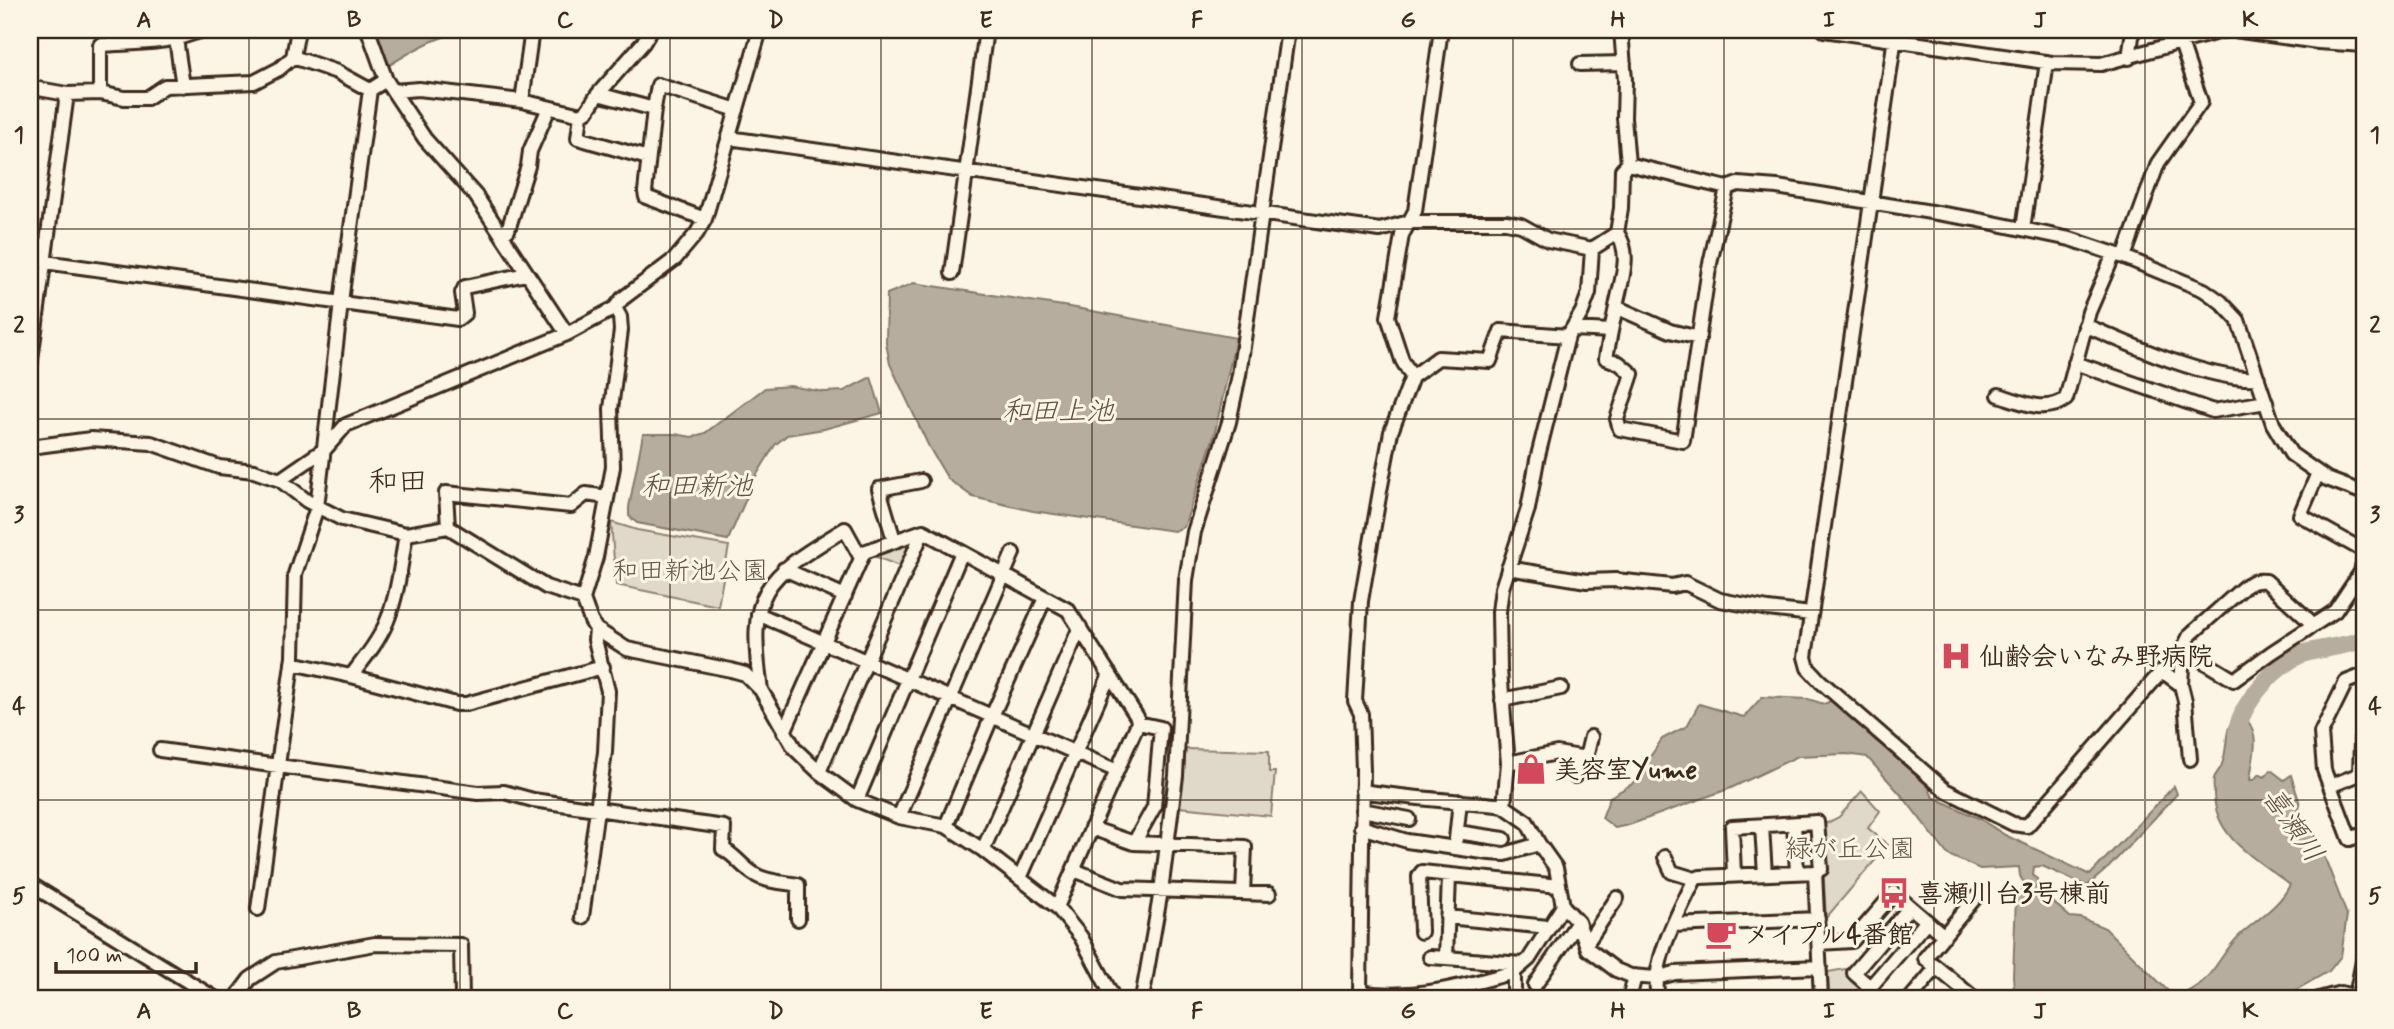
<svg xmlns="http://www.w3.org/2000/svg" width="2394" height="1029" viewBox="0 0 2394 1029" font-family="Mynerve,'Klee One',sans-serif">
<style>
.green{fill:#e0d8c8;stroke:#8e8173;stroke-width:2}
.water{fill:#b7ad9e;stroke:#85796b;stroke-width:2}
.lines{fill:none;stroke-linecap:round;stroke-linejoin:round}
.stream{stroke:#85796b;stroke-width:2.5}
.river{stroke:#b7ad9e;stroke-width:18}
.minor-casing{stroke:#3b2a1e;stroke-width:18}
.minor{stroke:#fcf5e5;stroke-width:12}
.grid{fill:none;stroke:#3b2a1e;stroke-width:2;stroke-opacity:0.55}
.labels{text-anchor:middle;stroke-width:6;stroke-linejoin:round;paint-order:stroke}
.park-label{font-size:26px;fill:#645648;stroke:#fcf5e5}
.poi-label{font-size:26px;font-weight:bold;fill:#3b2a1e;stroke:#fcf5e5;text-anchor:start}
.water-label{font-size:28px;font-style:italic;fill:#605144;stroke:#fcf5e5}
.quarter-label{font-size:30px;fill:#3b2a1e;stroke:#fcf5e5}
.neatline{fill:none;stroke:#3b2a1e;stroke-width:2.5}
.grid-label{font-size:23px;text-anchor:middle;font-weight:bold;fill:#3b2a1e}
</style>
<rect width="100%" height="100%" fill="#fcf5e5"/>
<filter id="ink" filterUnits="userSpaceOnUse"><feTurbulence type="fractalNoise" baseFrequency=".0143" numOctaves="2"/><feDisplacementMap in="SourceGraphic" scale="14" xChannelSelector="R" yChannelSelector="G"/><feConvolveMatrix kernelMatrix="1 2 1 2 8 2 1 2 1" color-interpolation-filters="sRGB"/></filter>
<g filter="url(#ink)">
<path class="green" d="M611 522 637 530 729 546 718 606 616 585Z
M915 532 906 569 864 552Z
M1186 749 1269 751V772H1275L1271 816 1179 807Z
M1862 791 1880 811 1868 828 1888 845 1826 918 1821 826 1839 817Z
M1845 969 1861 985 1863 990 1855 999H1829L1828 972Z"/>
<path class="water" d="M373 30H484C442 32 419 46 385 68Z
M914 283 1076 308 1236 338 1214 436 1184 527 1174 531 1033 511 973 497 948 479 929 447 890 364 886 343 887 294Z
M871 377 882 413 824 429 787 435 775 445 756 476 728 540 637 523 629 516V507L643 434H675L692 437 705 433 765 388 790 386 824 392 844 391Z
M1762 697 1808 699 1824 704 1831 701 1927 785 1933 797 1980 819 2005 835 2090 875 2174 786 2177 794 2109 867 2087 886 2042 866 2034 867 2033 875 2037 879 2036 887 2070 917 2081 918 2105 928 2169 992 2180 995C2215 981 2216 958 2240 935 2258 918 2278 908 2290 885 2259 860 2215 840 2214 794 2214 789 2213 782 2214 778 2216 773 2221 769 2222 764 2230 743 2221 728 2241 710 2262 739 2254 747 2250 780H2254L2259 774 2265 777 2271 770 2284 780 2291 775 2300 804 2298 815 2304 817 2307 825 2319 843 2347 915 2341 956 2329 971 2285 996 2281 994 2270 999H2015L2013 976 2016 896 2026 887 2020 876 2019 867 1980 869 1948 855 1903 797 1867 757 1846 754 1798 756 1731 788 1629 825 1615 828 1602 818 1610 797 1632 784 1662 739 1687 726 1699 704 1744 717Z"/>
<g class="lines">
<path class="stream" d="M30 681V683"/>
<path class="river" d="M2237 734C2238 706 2278 661 2305 653 2325 647 2345 647 2364 639"/>
<defs>
<path id="minor" d="M368 30 386 80 393 91 425 139 476 196 567 334
M1621 30 1625 80 1624 118 1628 164
M1824 30 2052 63 2101 64 2225 30
M1896 30 1805 657 1808 668 1820 681 1945 790 2013 824 2027 826 2162 671 2181 685
M2234 30 2318 42 2364 45
M176 39 183 86
M293 57 298 30
M2129 58 2133 30
M1580 64 1624 63
M30 90 33 88 67 94
M393 91 419 89 522 101 581 115 587 111 598 94 654 109 658 85 737 110
M100 93V45C124 43 149 44 173 39 184 37 194 32 205 30
M598 94 643 43 651 30
M522 101 532 30
M654 109 645 192 646 197 705 219
M581 115 578 138 648 158
M729 138 1380 230 1409 222H1506L1521 225 1548 240 1592 249
M1628 164 1727 188 1738 184 1777 187 1974 219 2070 239 2124 257 2204 290 2221 302 2238 320 2273 424 2291 454 2327 479 2364 493
M2023 229 2047 62
M503 234 508 230 528 166 530 151 549 108
M2124 257 2158 163 2201 102 2181 43
M30 260 458 319 465 313 462 293 465 287 526 274
M952 273 986 30
M1616 307C1620 283 1633 254 1617 233
M615 308 620 317 621 330 611 409 613 467 596 557 583 599 591 621 596 629 627 649 731 670 745 674 761 690 795 749 819 772 857 800 899 817 946 826 983 850 1057 907 1081 937 1114 999
M2085 325C2128 344 2212 382 2258 378
M1572 329 1611 331 1606 358 1619 363 1632 374 1617 419 1620 429 1683 441 1709 268 1727 188
M1611 331 1616 307 1670 331 1699 338
M2075 363 2213 411 2266 402
M30 367 67 94 100 93 124 98H147L165 86 254 82 279 69 293 57 337 72 370 90
M1412 377 1438 358 1490 361 1501 331 1568 336
M1999 395C2021 402 2045 414 2066 399L2089 312 2114 254
M30 447 91 439 151 443 219 467 254 471 280 480 307 501 342 519 406 534 448 527 546 587 583 599
M2318 473 2300 515 2364 551
M280 480 325 449 346 425 567 334 615 308 622 299 675 259 697 233 705 219 760 30
M448 527 446 493 571 506 586 494 607 497
M894 540 879 489 921 481
M1508 568 1587 581 1615 580 1672 586 1685 583 1720 600 1768 609 1811 614
M784 569 845 596
M758 614 1115 770
M2183 649 2234 680 2271 653 2335 611 2361 572 2364 558
M292 663 355 677 456 704H466L603 667
M351 676C364 659 379 641 387 621 398 594 401 563 406 534
M761 690C747 591 762 579 845 529L861 558
M1502 700 1561 688
M2364 727 2361 740 2360 774 2330 786 2350 839 2364 834
M784 732 864 552 923 531 1068 610 1137 717 1138 723 1057 907
M160 750 478 793 504 792 533 800 724 827 723 849C735 855 742 867 754 874 765 882 785 882 798 885V919
M2190 759 2185 701 2181 685 2183 649 2190 635 2244 587C2252 581 2257 580 2266 581L2314 625
M1508 763 1557 753 1586 758 1591 737
M819 772 923 531
M1575 776 1579 757
M2330 786 2324 770 2321 733 2346 682 2364 675
M1362 791C1407 798 1452 801 1497 805L1504 806 1527 822 1539 844 1556 868 1563 906 1578 922 1588 949 1616 970 1631 976 1656 978 1675 973 1820 967
M857 800 962 552
M1504 806 1508 763 1500 670 1499 612 1502 588 1528 509 1537 460 1568 336 1582 312 1589 293 1592 249 1617 233 1621 208 1622 170 1628 164
M1362 810 1409 819
M899 817 1013 553
M1794 825 1797 871
M946 826 992 716 1045 598
M1361 827 1407 841 1490 853 1505 854 1539 844
M1762 827 1765 874
M1091 828 1134 843 1245 847 1243 893
M1457 832 1504 839
M1456 839 1460 801
M1134 843 1154 807 1161 728 1138 723
M983 850 1080 627
M1665 857 1672 872 1695 879
M1074 870 1122 889 1269 894
M1734 875 1732 827 1817 822 1821 869 1815 872
M1449 876 1446 958 1522 964
M1020 878 1110 674
M30 884 216 999
M1975 898 1925 958 1975 999
M258 909 293 657 295 574 317 507 343 286 370 90 386 80
M582 917 605 752 608 691 595 640 596 629
M1447 917 1548 927
M1673 925 1818 919
M1421 932 1419 876 1422 872 1559 886
M1819 943 1852 941 1894 893 1944 936
M1586 944 1617 898
M1430 957 1446 958
M1535 985 1578 922
M1870 987 1854 973 1910 907
M1360 992C1413 1001 1464 986 1514 972
M2354 996 2357 991 2364 956
M235 999 250 979 276 962 375 944 461 945 462 999
M1142 999 1161 891 1176 776 1186 580 1194 532 1229 422 1239 375 1288 30
M1355 999 1360 992 1363 770 1361 714 1355 701 1361 601 1380 491 1391 432 1412 377 1402 360 1388 317 1402 235 1415 211 1441 30
M1510 999 1514 994V972L1529 959 1563 906
M1629 999 1635 976
M1658 999C1650 963 1679 912 1695 879L1700 877 1815 872 1821 999
M1860 999 1927 921
M1910 999 1936 968
M2319 999 2341 993 2354 996 2355 999"/>
</defs>
<use href="#minor" class="minor-casing"/>
<use href="#minor" class="minor"/>
</g>
</g>
<path class="grid" d="M249 30V999M460 30V999M670 30V999M881 30V999M1092 30V999M1302 30V999M1513 30V999M1724 30V999M1934 30V999M2145 30V999M30 229H2364M30 419H2364M30 610H2364M30 800H2364"/>
<defs>
<symbol id="hospital-bare" viewBox="-9 -9 18 18"><path d="M-5-5h3v3.5h4V-5h3V5h-3V1.5h-4V5h-3Z" fill="#d1495b" stroke="#fcf5e5" stroke-width="2.5" paint-order="stroke"/></symbol>
<symbol id="shop-bare" viewBox="-9 -9 18 18"><path d="M-5-2.5h2.3a2.7 3.5 0 0 1 5.4 0H5L5.5 6h-11ZM-1.5-2.5h3a1.5 2.3 0 0 0-3 0Z" fill="#d1495b" stroke="#fcf5e5" stroke-width="2.5" paint-order="stroke"/></symbol>
<symbol id="bus-bare" viewBox="-9 -9 18 18"><path d="M-5-6H5V4H4V6H2V4H-2V6H-4V4H-5ZM-3.5-4V0h7V-4ZM-3.5 1.2v1.5H-2V1.2ZM2 1.2v1.5H3.5V1.2Z" fill="#d1495b" stroke="#fcf5e5" stroke-width="2.5" paint-order="stroke"/></symbol>
<symbol id="cafe-bare" viewBox="-9 -9 18 18"><path d="M-5.5-4.5H6V0H3Q3 3.5 0 3.5H-2.5Q-5.5 3.5-5.5 0ZM3-3.2v2h1.7v-2ZM-6 4.5H4V6H-6Z" fill="#d1495b" stroke="#fcf5e5" stroke-width="2.5" paint-order="stroke"/></symbol>
</defs>
<g fill-rule="evenodd">
<use href="#hospital-bare" x="1934" y="634" width="44" height="44"/>
<use href="#shop-bare" x="1509" y="747" width="44" height="44"/>
<use href="#bus-bare" x="1872" y="871" width="44" height="44"/>
<use href="#cafe-bare" x="1699" y="912" width="44" height="44"/>
</g>
<g class="labels">
<g class="park-label">
<text x="690" y="579">和田新池公園</text>
<text x="1850" y="857">緑が丘公園</text>
</g>
<g class="poi-label">
<text x="1979" y="665">仙齢会いなみ野病院</text>
<text x="1554" y="778">美容室Yume</text>
<text x="1917" y="902">喜瀬川台3号棟前</text>
<text x="1744" y="943">メイプル4番館</text>
</g>
<g class="water-label">
<text x="1058" y="420">和田上池</text>
<text x="697" y="495">和田新池</text>
<text transform="translate(2294 824) rotate(55)" y="10">喜瀬川</text>
</g>
<g class="quarter-label">
<text x="398" y="491">和田</text>
</g>
</g>
<rect width="2394" height="1029" fill="none" stroke="#fcf5e5" stroke-width="77"/>
<path d="M56 962v10h140v-10" fill="none" stroke="#3b2a1e" stroke-width="3.5"/>
<text x="66" y="962" font-size="21" fill="#3b2a1e" stroke="#fcf5e5" stroke-width="5" paint-order="stroke">100 m</text>
<rect x="38" y="38" width="2318" height="952" class="neatline"/>
<g class="grid-label">
<text x="144" y="27">A</text>
<text x="354" y="27">B</text>
<text x="565" y="27">C</text>
<text x="776" y="27">D</text>
<text x="986" y="27">E</text>
<text x="1197" y="27">F</text>
<text x="1408" y="27">G</text>
<text x="1618" y="27">H</text>
<text x="1829" y="27">I</text>
<text x="2040" y="27">J</text>
<text x="2250" y="27">K</text>
<text x="19" y="142">1</text>
<text x="2375" y="142">1</text>
<text x="19" y="332">2</text>
<text x="2375" y="332">2</text>
<text x="19" y="522">3</text>
<text x="2375" y="522">3</text>
<text x="19" y="713">4</text>
<text x="2375" y="713">4</text>
<text x="19" y="903">5</text>
<text x="2375" y="903">5</text>
<text x="144" y="1018">A</text>
<text x="354" y="1018">B</text>
<text x="565" y="1018">C</text>
<text x="776" y="1018">D</text>
<text x="986" y="1018">E</text>
<text x="1197" y="1018">F</text>
<text x="1408" y="1018">G</text>
<text x="1618" y="1018">H</text>
<text x="1829" y="1018">I</text>
<text x="2040" y="1018">J</text>
<text x="2250" y="1018">K</text>
</g>
</svg>
